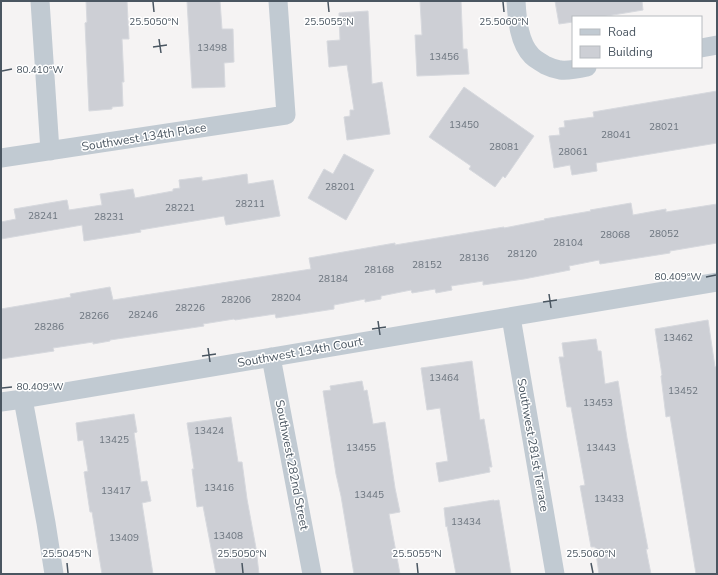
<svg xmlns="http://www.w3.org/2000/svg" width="718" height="575" viewBox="0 0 718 575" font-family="'Nunito Sans',sans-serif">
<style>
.building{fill:#cdcfd5;stroke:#d7d9de}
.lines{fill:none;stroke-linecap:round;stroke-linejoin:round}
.street{stroke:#c1cad2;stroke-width:19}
.ticks{fill:none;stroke:#4a5661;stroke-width:1.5}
.labels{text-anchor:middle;stroke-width:3;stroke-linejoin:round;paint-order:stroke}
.number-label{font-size:10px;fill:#6b747e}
.street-label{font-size:12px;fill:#4a5661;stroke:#fff}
.ticks-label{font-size:10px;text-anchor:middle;fill:#4a5661;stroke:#fff;stroke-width:3;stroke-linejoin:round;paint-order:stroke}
</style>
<rect width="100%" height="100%" fill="#f5f3f3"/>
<path class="building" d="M86 1H127L129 39H122L124 82H122L123 106 112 107V109L89 111 85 23 87 22Z
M187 1H220L222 29H233L234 62 224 63 225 87 192 88Z
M420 1H461L463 49H467L469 74 417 76 415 35H422Z
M555 1H642L643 10 601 17H573V22L559 24Z
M368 11 372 84 382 82 390 134 347 140 344 117 350 116V110H354L347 65 329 67 327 41 340 40 339 13Z
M464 87 534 136 505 178 503 176 495 187 469 169 471 166 429 137Z
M717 91V143L596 163 597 171 572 175 570 165 554 168 549 136 560 135 559 128 565 127 564 121 594 117 593 112Z
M344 154 374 170 346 220 308 198 324 169 333 174Z
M247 174 248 184 273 180 280 216 226 225 224 216 140 230 141 232 84 241 82 225 1 239V222L16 219 14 209 67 200 69 210 102 205 100 194 133 189 135 198 173 191V189L180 188 179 180 202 177V181Z
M631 203 633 215 666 209V212L717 204V243L670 251V253L600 264 599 260 569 266 570 270 524 279 483 285V281L451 286 452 290 436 293 435 289 412 293 411 290 381 296V299L365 302V299L334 305V309L276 318 275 314 235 320 234 319 203 324 204 326 110 340V341L93 344V342L53 348 54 351 1 359V309L71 297 70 294 110 287 113 300 311 269 309 258 395 243V245L504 227V228L545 220 544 219 591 211 590 210Z
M708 320 715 367 717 366V574H696L670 416 666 417 661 376 662 375 655 329Z
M596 339 598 351H601L605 384 618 381 627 438 648 549H646L651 574H599L595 547H591L580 486 585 485 571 407H567L559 357H564L562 343Z
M472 361 480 420 484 419 492 467H489L490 472 439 482 436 463 448 461 440 408 427 410 421 368Z
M362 381 364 391 367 390 373 424 385 422 395 488 400 512 389 514 400 574H354L341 496 336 474 323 391 331 390 330 386Z
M134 414 137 432 134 433 141 482 147 481 151 501 142 503 153 574H102L92 512H90L84 472 88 471 83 440 78 441 76 423Z
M231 417 238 462H242L247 499 256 548 259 574H216L203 506 197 507 192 469H194L187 423Z
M494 500V501L499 500 511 574H456L447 526 446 527 444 508Z"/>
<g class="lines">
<path class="street" d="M40 1 50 151
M516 1C517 19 519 43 532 56 536 60 541 62 545 65 549 67 555 69 560 70 569 71 578 69 587 67
M701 48 717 45
M1 158 286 115 278 1
M511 317 555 574
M271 357 312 574
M23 399 46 523 54 574
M1 402 23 399 717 282"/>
</g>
<path class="ticks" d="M153 2 154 12M328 2 329 12M503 2 504 12M159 39 161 53M153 47 167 45M2 71 12 69M706 277 716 275M549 294 551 308M543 302 557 300M378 321 380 335M372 329 386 327M208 348 210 362M202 356 216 354M2 388 12 387M67 563 68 573M242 563 243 573M417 563 418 573M591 563 593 573"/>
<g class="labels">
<g class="number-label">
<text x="212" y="51">13498</text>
<text x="444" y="60">13456</text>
<text x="464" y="128">13450</text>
<text x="664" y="130">28021</text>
<text x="616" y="138">28041</text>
<text x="504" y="150">28081</text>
<text x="573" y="155">28061</text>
<text x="340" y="190">28201</text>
<text x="250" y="207">28211</text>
<text x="180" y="211">28221</text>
<text x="43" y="219">28241</text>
<text x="109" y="220">28231</text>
<text x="664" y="237">28052</text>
<text x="615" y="238">28068</text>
<text x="568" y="246">28104</text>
<text x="522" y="257">28120</text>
<text x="474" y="261">28136</text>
<text x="427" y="268">28152</text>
<text x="379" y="273">28168</text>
<text x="333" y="282">28184</text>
<text x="286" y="301">28204</text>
<text x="236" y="303">28206</text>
<text x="190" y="311">28226</text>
<text x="143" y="318">28246</text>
<text x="94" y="319">28266</text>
<text x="49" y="330">28286</text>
<text x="678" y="341">13462</text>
<text x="444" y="381">13464</text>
<text x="683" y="394">13452</text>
<text x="598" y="406">13453</text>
<text x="209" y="434">13424</text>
<text x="114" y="443">13425</text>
<text x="361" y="451">13455</text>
<text x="601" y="451">13443</text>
<text x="219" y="491">13416</text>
<text x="116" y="494">13417</text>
<text x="369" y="498">13445</text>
<text x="609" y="502">13433</text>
<text x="466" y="525">13434</text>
<text x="228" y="539">13408</text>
<text x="124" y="541">13409</text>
</g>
<g class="street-label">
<text transform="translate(144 137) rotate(-9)" y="4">Southwest 134th Place</text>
<text transform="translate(300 352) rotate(-10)" y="4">Southwest 134th Court</text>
<text transform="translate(533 445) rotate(80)" y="4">Southwest 281st Terrace</text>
<text transform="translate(292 465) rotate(79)" y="4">Southwest 282nd Street</text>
</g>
</g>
<g class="ticks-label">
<text x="154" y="25">25.5050°N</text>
<text x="504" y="25">25.5060°N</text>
<text x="329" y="25">25.5055°N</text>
<text x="40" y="73">80.410°W</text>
<text x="678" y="280">80.409°W</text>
<text x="40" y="390">80.409°W</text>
<text x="67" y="557">25.5045°N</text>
<text x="242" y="557">25.5050°N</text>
<text x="417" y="557">25.5055°N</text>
<text x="591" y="557">25.5060°N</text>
</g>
<rect width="718" height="575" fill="none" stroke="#4a5661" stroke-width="4"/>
<rect x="572" y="16" width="130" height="52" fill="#ffffff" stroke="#b7bbc0"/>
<rect x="580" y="29" width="20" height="6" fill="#c1cad2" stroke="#b7bbc0"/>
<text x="608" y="36" font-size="12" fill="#4a5661">Road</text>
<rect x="580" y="46" width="20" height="12" fill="#cdcfd5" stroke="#b7bbc0"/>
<text x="608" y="56" font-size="12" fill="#4a5661">Building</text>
</svg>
